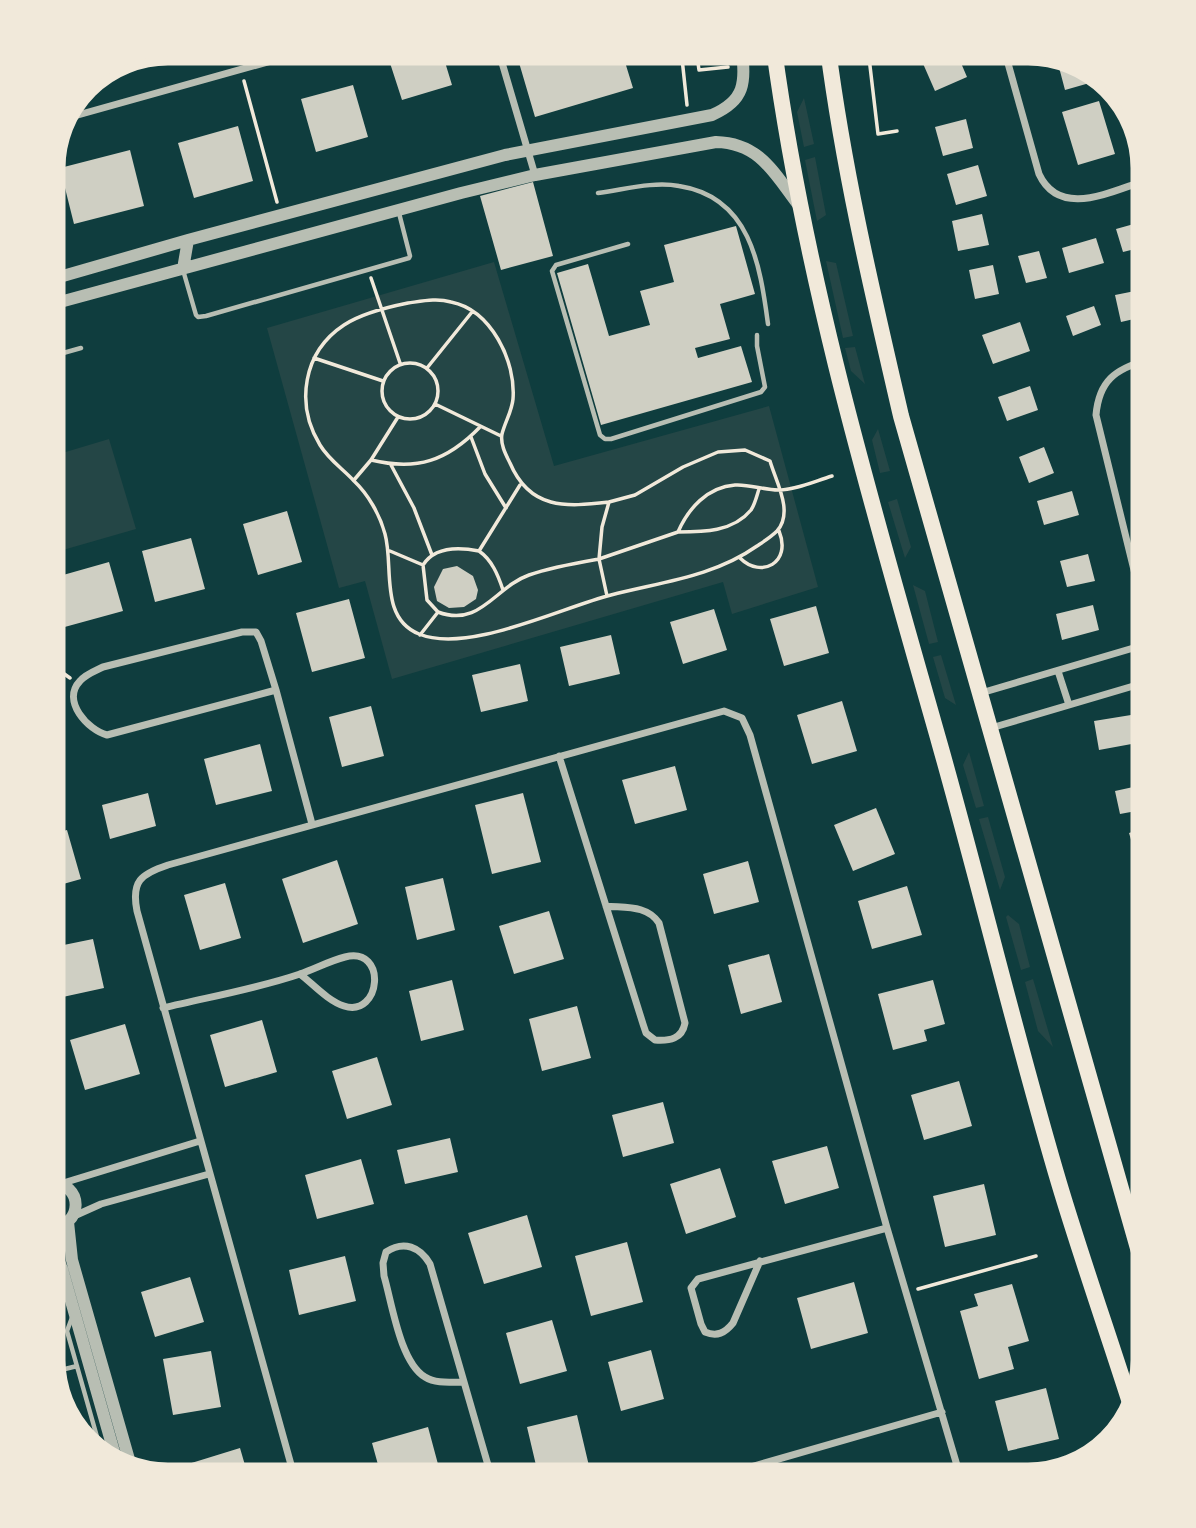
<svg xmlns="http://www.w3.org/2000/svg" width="1196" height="1528" viewBox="0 0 1196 1528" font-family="Manrope,sans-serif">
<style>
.green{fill:#244646}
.building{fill:#cfcfc3}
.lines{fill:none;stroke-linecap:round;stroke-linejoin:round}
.path{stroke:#f1e9da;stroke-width:3.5}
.service{stroke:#b8beb3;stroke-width:4.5}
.minor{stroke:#b8beb3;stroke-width:7}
.tertiary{stroke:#b8beb3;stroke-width:12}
.trunk{stroke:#f1e9da;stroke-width:16}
.rim{fill:none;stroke:#f1e9da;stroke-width:9}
</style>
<rect width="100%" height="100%" fill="#0f3d3e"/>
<path class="green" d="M804 98 814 144 804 147 797 112Z
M815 157 826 215 817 221 805 160Z
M826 261 836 263 853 336 843 338Z
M494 262 554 466 769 406 818 587 732 614 723 582 392 679 365 581 339 588 267 328Z
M855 347 865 384 851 371 845 348Z
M878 429 890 471 880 473 872 440Z
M109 439 136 529 49 554V457Z
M897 499 911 547 905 558 888 502Z
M913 585 925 591 938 642 929 644Z
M941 655 956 705 945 698 933 657Z
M969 752 984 806 976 808 963 765Z
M988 817 1005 877 1000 890 979 819Z
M1008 915 1019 924 1030 967 1021 970 1006 917Z
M1033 979 1053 1047 1038 1031 1025 982Z"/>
<path class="building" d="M436 49H441L452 85 402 100 390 63Z
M515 49H621L633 88 535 117Z
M944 49H955L967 77 935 91 921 59Z
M1056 56 1087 65 1100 80 1065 90Z
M353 85 368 137 316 152 301 99Z
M1099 101 1115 154 1078 165 1062 112Z
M966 119 973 148 943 156 935 127Z
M238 126 253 181 194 198 178 143Z
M1133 126H1134L1141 149H1135Z
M130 150 144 206 74 224 60 168Z
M978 165 987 196 956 205 947 174Z
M533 182 553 256 501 270 480 196Z
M982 214 989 245 958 251 952 221Z
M1141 222 1147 246 1123 252 1116 229Z
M736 226 755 294 720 304 730 339 695 348 698 358 741 346 752 382 601 425 557 273 588 264 609 336 650 325 640 291 674 282 664 245Z
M1096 238 1104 263 1069 273 1062 248Z
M1039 251 1047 278 1026 283 1018 256Z
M993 265 999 294 975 299 969 270Z
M1145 289 1147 316 1121 322 1115 295Z
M1094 306 1101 325 1073 336 1066 316Z
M1020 322 1030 351 993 364 982 335Z
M1030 386 1038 410 1007 421 998 397Z
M49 410 57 436 49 438Z
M1147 413V447L1146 448 1138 415Z
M1044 447 1054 473 1029 483 1019 457Z
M1072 491 1079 515 1044 525 1037 501Z
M287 511 302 562 258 575 243 524Z
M191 538 205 589 155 602 142 551Z
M1088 554 1095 581 1067 587 1060 561Z
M109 562 123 611 61 628 49 589V579Z
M457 566 473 576 478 590 476 599 464 607 449 608 437 601 434 587 443 569Z
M349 599 365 658 312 672 296 613Z
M1093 605 1099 630 1062 640 1056 614Z
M816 606 829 653 784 666 770 619Z
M714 609 727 650 683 664 670 622Z
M611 635 620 674 569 686 560 647Z
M520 664 528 701 481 712 472 675Z
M842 701 857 751 812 764 797 715Z
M371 706 384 756 342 767 329 717Z
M1131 715 1137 743 1099 750 1094 721Z
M260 744 272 791 216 805 204 759Z
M675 766 687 810 635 824 622 780Z
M1147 784V809L1120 814 1115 791Z
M148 793 156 826 110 839 102 805Z
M523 793 541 862 492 874 475 805Z
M876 808 895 854 853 871 834 825Z
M1147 827V866L1140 869 1129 833Z
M67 830 81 879 49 888V835Z
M337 860 358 924 303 943 282 879Z
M748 861 759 902 714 914 703 874Z
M443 878 455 930 417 940 405 887Z
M225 883 241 938 200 950 184 895Z
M907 886 922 935 872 949 858 901Z
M549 911 564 959 514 974 499 926Z
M93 939 104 988 49 1000V948Z
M769 954 782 1002 741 1014 728 965Z
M452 980 464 1030 421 1041 409 991Z
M933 980 945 1024 924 1030 927 1041 893 1050 878 994Z
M577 1006 591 1058 542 1071 529 1019Z
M262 1020 277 1072 225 1087 210 1035Z
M125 1024 140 1074 85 1090 70 1040Z
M377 1057 392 1105 347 1119 332 1071Z
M959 1081 972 1126 924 1140 911 1095Z
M663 1102 674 1143 623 1157 612 1115Z
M450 1138 458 1172 405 1184 397 1150Z
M827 1146 839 1188 785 1204 772 1161Z
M361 1159 374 1204 317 1219 305 1175Z
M720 1168 736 1217 686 1234 670 1184Z
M984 1184 996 1235 945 1247 933 1196Z
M527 1215 542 1267 484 1284 468 1233Z
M627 1242 643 1302 591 1316 575 1256Z
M345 1256 356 1301 299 1315 289 1270Z
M190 1277 204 1322 155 1337 141 1292Z
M854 1282 868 1333 811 1349 797 1298Z
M1012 1284 1029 1341 1008 1347 1014 1369 979 1379 960 1311 978 1306 974 1294Z
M552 1320 567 1371 520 1384 506 1333Z
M651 1350 664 1399 621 1411 608 1362Z
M211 1351 221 1407 173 1415 163 1359Z
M1046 1388 1059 1439 1008 1451 995 1401Z
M577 1415 589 1466 539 1478 527 1427Z
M428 1427 442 1479H382L372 1443Z
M240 1448 249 1479H175L172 1469Z"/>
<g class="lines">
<path class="path" d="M681 49 687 105
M696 49 699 70 728 67
M843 53 868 49 878 134 897 131
M791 59 811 57
M244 81 277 202
M371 278 400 363
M314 358 383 381
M382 391a28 28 0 1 1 56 0a28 28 0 1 1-56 0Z
M427 368 472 312
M435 404 501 436
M471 437 485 474 506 508
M371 460C417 471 447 461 480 427
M391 465 414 508 432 555
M354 480 371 460 398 417
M609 502 635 495 683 467 718 452 745 450 770 461C776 482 794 512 777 531 771 537 763 542 757 546 713 577 661 582 611 595 560 608 468 654 419 634 379 618 394 566 385 534 380 515 368 494 354 481 343 469 329 460 320 445 295 404 303 352 344 325 362 313 388 307 408 303 423 301 437 298 451 302 491 310 516 361 513 399 512 411 505 422 502 434 500 444 506 455 510 463 530 510 566 507 609 502L602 527 599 559 678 532C688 509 707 487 735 485 749 484 764 490 778 490 796 490 815 481 832 476
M678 532C703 532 733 532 751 510 755 504 757 495 759 489
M390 551 423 565C435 546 459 547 479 551L520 485
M479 551C492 560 498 575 503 590
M740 558C761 579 792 563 779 531
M438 612C480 628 495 587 529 575 552 567 576 563 599 559L607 596
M420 635 438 612 427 600 423 565
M49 663 70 678
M918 1289 1036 1256"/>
<path class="service" d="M598 193C623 190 653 181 679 186 750 197 760 264 768 324
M628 244 556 265 552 271 600 435 605 439H611L761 392 765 387 757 346V335
M183 270 196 315 198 317 206 316 409 258 410 256 399 213
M49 357 81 348
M73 1315 67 1331 103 1458
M53 1372 77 1366"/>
<path class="minor" d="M498 49 535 175
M1004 49 1039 174C1060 219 1111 191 1147 180
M60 120 314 49
M1147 623 1096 415C1099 381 1115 369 1147 360
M1058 671 1069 705
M276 690 107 735C88 730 61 701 80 681 86 674 95 671 103 667L242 632H256L261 641 276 690 312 824
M981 693 1147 644
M991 728 1147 682
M559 756 643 1024 646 1033 655 1040C670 1041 682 1039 685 1023L659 923C647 905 626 908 606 906
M163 1008C208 997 256 989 300 974 315 969 329 961 345 957 388 946 381 1018 344 1006 328 1001 313 984 300 974
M60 1184 200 1141
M72 1217 101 1204 209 1174
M760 1261 733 1323C725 1333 717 1337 705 1332L701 1324 691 1288 698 1279 887 1228
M463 1382C450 1382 436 1384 425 1377 400 1362 392 1303 384 1276L383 1263 386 1252C404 1240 420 1247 430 1264L492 1479
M764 1464 768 1479
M295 1479 137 911C131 881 141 874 168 865L724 711 742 718 750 735 887 1228 961 1479
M709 1479 942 1412"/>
<path class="tertiary" d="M183 269 188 240
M49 280 188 240 505 155 712 115C746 100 745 83 742 49
M49 305 461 193 535 175 716 142C761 143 775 175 800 207
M49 1168 57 1183
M68 1222 72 1260 132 1470
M49 1227C84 1229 85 1181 49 1183
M49 1237 62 1269 118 1466"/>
<path class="trunk" d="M774 49C806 286 875 515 940 745 981 890 1016 1038 1059 1183 1082 1260 1109 1336 1133 1412
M828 49C844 173 873 295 901 416L1147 1280
M1132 1205 1147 1233"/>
</g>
<path d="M0 0H1196V1528H0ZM168 61H1028A107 107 0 0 1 1135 168V1360A107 107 0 0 1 1028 1467H168A107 107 0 0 1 61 1360V168A107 107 0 0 1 168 61Z" fill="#f1e9da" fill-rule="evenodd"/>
<path class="rim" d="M168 61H1028A107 107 0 0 1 1135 168V1360A107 107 0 0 1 1028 1467H168A107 107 0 0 1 61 1360V168A107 107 0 0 1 168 61Z"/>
</svg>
